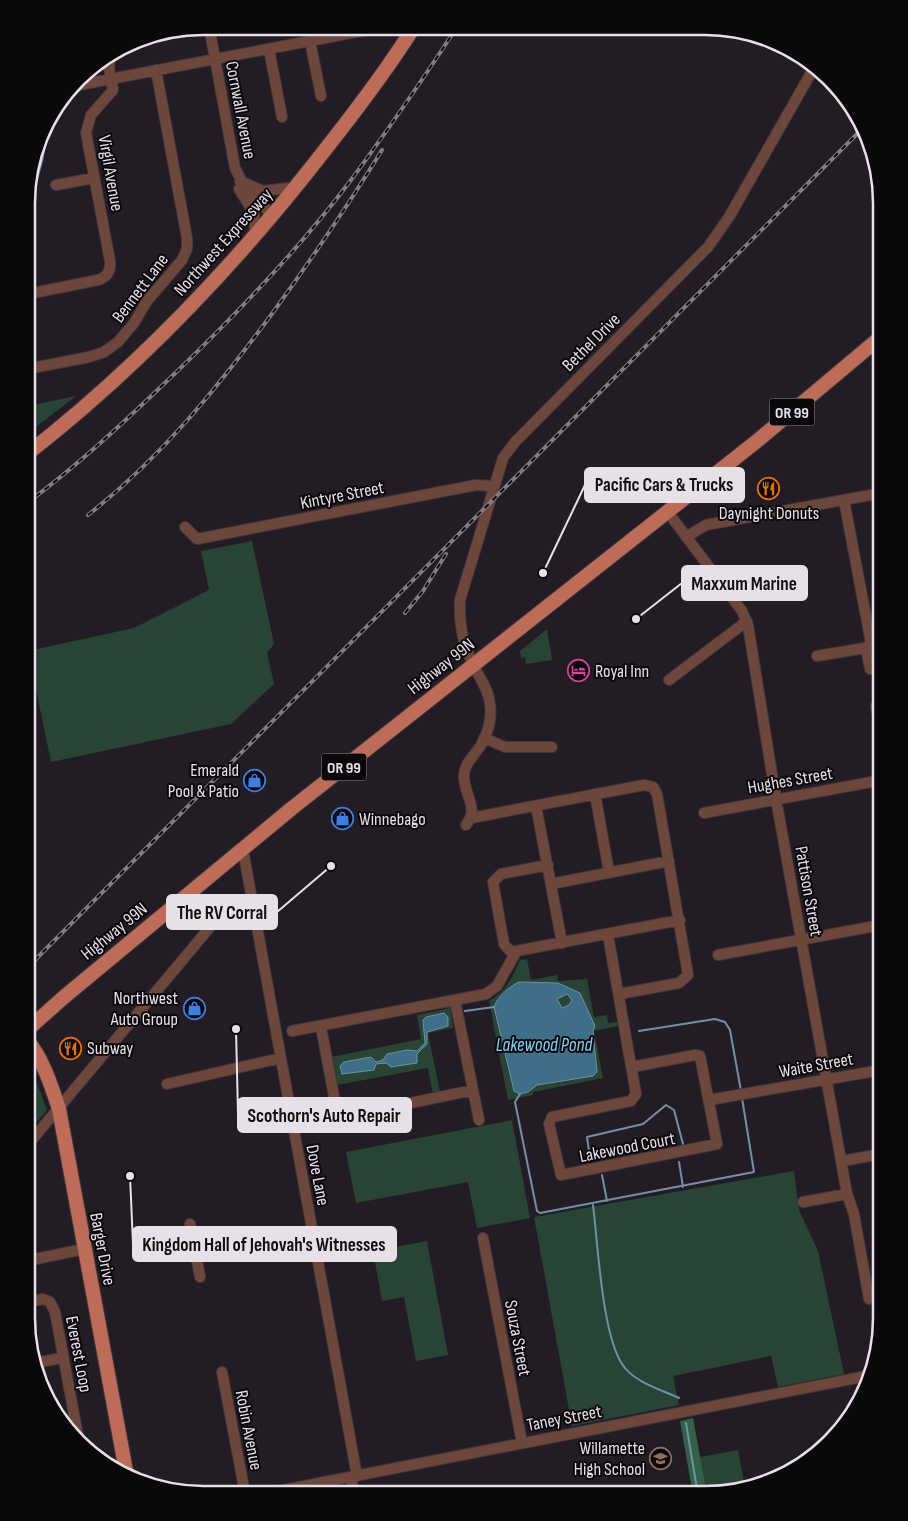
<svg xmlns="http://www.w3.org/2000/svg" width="908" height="1521" viewBox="0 0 908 1521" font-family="'Sofia Sans Condensed',sans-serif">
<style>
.green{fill:#274434}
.forest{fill:#336148}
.water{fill:#3e6e88;stroke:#7190a4;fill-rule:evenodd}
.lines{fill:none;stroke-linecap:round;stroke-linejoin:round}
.stream{stroke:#7190a4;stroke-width:2}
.minor-casing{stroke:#3f383f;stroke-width:12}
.major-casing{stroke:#3f383f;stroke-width:16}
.minor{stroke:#6e473c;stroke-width:10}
.major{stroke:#bd6d57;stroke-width:14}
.rail-casing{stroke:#837c83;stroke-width:4}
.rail{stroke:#0b080b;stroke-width:2;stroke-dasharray:5.5;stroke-linecap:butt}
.labels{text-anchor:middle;stroke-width:4;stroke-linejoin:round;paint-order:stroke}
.shield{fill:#0b080b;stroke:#a5a0a5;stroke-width:1}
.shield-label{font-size:16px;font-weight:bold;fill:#e7e1e7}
.street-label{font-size:18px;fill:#e7e1e7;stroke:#0b080b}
.poi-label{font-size:18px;fill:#e7e1e7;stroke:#0b080b;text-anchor:start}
.water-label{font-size:19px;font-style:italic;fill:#83d1fa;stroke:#0b080b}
.rim{fill:none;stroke:#e7e1e7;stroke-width:2.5}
.leader{fill:none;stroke:#e7e1e7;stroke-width:2}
.callout-dot{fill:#e7e1e7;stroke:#0b080b;stroke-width:2}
.callout{fill:#e7e1e7;stroke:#e7e1e7;stroke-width:2}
.callout-label{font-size:19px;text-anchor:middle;font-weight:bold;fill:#111}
</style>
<rect width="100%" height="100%" fill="#241c24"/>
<path class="green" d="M76 396 27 434V406Z
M252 541 274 644 267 653 274 684 231 724 51 762 28 651 134 628 209 590 201 551Z
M547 629 552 660 526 664 525 657 521 658 520 651Z
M527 959 531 980 557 975 558 981 587 979 594 1017 607 1015 608 1023 617 1022 618 1026 594 1031 603 1078 533 1092V1095L508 1100 489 1001C506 991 512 978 520 960Z
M450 1008 453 1028 428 1033 440 1092 433 1094 428 1068 337 1085 331 1057 421 1039 417 1015Z
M27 1065 31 1067 47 1110 26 1135Z
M512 1120 530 1218 477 1228 468 1182 356 1203 346 1152Z
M794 1171 799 1210 818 1251 844 1374 778 1387 771 1356 673 1376 679 1405 572 1426 534 1217Z
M427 1241 448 1355 416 1361 404 1297 382 1301 373 1251Z
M738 1450 745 1487 707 1494 700 1457Z"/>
<path class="forest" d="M693 1418 707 1494 706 1495H693L680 1421Z"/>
<path class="water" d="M519 982 558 983 580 993 595 1026 593 1031 597 1072 593 1076 537 1085 528 1092 520 1094 514 1091 494 1007C497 997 510 986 519 982ZM567 994 572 1000 569 1005 562 1008 557 999Z
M444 1013 448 1017V1026L427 1032V1044L417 1054V1063L391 1067 386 1063 376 1064 374 1070 342 1074 340 1066 344 1062 371 1057 376 1062 383 1060 387 1054 407 1050 417 1051 425 1043 423 1020 426 1017Z"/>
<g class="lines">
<path class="stream" d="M28 212 42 161 50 117
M465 1011 494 1007
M639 1031 715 1019 725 1022 730 1030 741 1091
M520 1094 515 1102 537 1211 540 1213 754 1172 742 1098
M590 1158 587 1137 643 1124 666 1105 674 1110 683 1144
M679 1162 683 1187
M602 1175 607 1201
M593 1205C598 1244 602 1341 625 1368 637 1383 662 1390 679 1398
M686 1423 698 1495"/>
<defs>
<path id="minor" d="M209 26 235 168 248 193 274 216
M310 41 321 96
M269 49 282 117
M74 86 383 27
M240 181 263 191 297 187
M56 185 94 178
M239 189 254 213 255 237
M28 294 98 280C107 277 111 271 110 261L86 133 91 115 113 90 109 68 110 55
M27 369 89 357 104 352 118 342 134 323 147 301 182 260 187 249V238L156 70
M667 511 742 611 748 625 776 799 847 1194 854 1214 869 1299
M185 527 197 539 476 485 494 486
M686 537 706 525 882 493
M866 648 870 669
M817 656 865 648 871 643 844 500
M669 680 747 621
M876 706 882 738
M484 738 505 747H552
M595 794 609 872
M536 806 562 943
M704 813 882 780
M471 818 644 785 653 787 657 794 688 975 679 983 619 994
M466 825C480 807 463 794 464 775 465 762 475 755 481 745 488 733 492 718 490 704 489 690 480 679 474 666 463 646 459 622 460 600L503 458 515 442 708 247 729 217 815 66
M243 850 357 1476
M548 865 501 874 493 882 504 944 511 952 680 920
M551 884 669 861
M608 935 636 1094 631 1101 552 1117 549 1124 561 1175 717 1144 700 1056 695 1055 632 1067
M718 955 881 925
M321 1027 338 1118 473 1090 455 1001
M292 1031 486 994 497 986 516 952
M167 1084 281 1058
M473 1090 479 1120
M709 1100 881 1070
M292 1127 338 1118
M26 1147 221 914 233 904 252 899
M842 1161 881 1154
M803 1202 847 1194
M190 1224 200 1277
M483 1238 522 1443
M26 1261 84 1249
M26 1302 43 1299 50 1302 55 1312 78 1436
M35 1363 62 1358
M222 1372 245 1493
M351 1477 354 1494
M263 1494 872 1375"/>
<path id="major" d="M27 454C141 365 240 260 328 146 358 108 388 68 414 27
M27 1030 64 997 291 809 757 441 882 336
M27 1040C43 1059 51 1085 59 1109L126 1471"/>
</defs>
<use href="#minor" class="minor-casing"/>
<use href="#major" class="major-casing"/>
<use href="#minor" class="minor"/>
<use href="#major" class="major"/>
<defs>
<path id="rail" d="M27 503C77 466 122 424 167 381 232 319 297 252 351 180 388 130 423 79 457 27
M88 515C162 457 218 387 274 311 313 257 347 207 382 150
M405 613 423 591 446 554
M27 968 863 128"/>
</defs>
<use href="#rail" class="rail-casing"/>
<use href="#rail" class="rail"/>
</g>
<defs>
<symbol id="restaurant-ring" viewBox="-11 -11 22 22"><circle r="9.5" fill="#0b080b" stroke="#e8710a" stroke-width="1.5"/><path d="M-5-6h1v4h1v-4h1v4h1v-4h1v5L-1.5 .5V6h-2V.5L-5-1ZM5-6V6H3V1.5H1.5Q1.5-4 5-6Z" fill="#e8710a"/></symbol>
<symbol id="hotel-ring" viewBox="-11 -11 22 22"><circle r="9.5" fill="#0b080b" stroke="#d1479c" stroke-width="1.5"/><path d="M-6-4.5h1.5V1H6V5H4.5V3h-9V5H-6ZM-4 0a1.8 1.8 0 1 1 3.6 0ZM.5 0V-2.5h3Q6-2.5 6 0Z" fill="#d1479c"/></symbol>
<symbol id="shop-ring" viewBox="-11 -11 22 22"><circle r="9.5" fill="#0b080b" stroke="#3f7fe0" stroke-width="1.5"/><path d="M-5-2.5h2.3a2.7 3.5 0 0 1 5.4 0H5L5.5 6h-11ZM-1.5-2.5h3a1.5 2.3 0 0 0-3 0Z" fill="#3f7fe0"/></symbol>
<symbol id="school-ring" viewBox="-11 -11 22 22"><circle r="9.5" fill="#0b080b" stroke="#8d6e63" stroke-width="1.5"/><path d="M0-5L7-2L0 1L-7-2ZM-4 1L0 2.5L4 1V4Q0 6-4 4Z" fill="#8d6e63"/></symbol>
</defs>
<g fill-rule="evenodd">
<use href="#restaurant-ring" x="756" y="476" width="25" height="25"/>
<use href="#hotel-ring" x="566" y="658" width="25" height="25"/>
<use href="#shop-ring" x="242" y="768" width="25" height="25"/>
<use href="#shop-ring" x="330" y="806" width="25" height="25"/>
<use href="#shop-ring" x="182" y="996" width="25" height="25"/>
<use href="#restaurant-ring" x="58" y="1036" width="25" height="25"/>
<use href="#school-ring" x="648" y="1446" width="25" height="25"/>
</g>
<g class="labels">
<g class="shield">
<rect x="769.5" y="398.5" width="45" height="27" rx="4"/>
<rect x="321.5" y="753.5" width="45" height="27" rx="4"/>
</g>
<g class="shield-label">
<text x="792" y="418">OR 99</text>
<text x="344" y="773">OR 99</text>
</g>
<g class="street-label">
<text transform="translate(241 110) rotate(79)" y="6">Cornwall Avenue</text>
<text transform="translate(111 173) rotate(80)" y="6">Virgil Avenue</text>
<text transform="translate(223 242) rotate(-48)" y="6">Northwest Expressway</text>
<text transform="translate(140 288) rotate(-53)" y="6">Bennett Lane</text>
<text transform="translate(591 342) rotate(-45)" y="6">Bethel Drive</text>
<text transform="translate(342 495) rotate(-11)" y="6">Kintyre Street</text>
<text transform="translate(441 666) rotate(-38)" y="6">Highway 99N</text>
<text transform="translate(790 780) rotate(-10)" y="6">Hughes Street</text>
<text transform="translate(809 891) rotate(80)" y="6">Pattison Street</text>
<text transform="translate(114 931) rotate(-39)" y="6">Highway 99N</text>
<text transform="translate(816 1065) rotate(-10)" y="6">Waite Street</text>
<text transform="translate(627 1147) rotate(-11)" y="6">Lakewood Court</text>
<text transform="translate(318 1175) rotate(79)" y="6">Dove Lane</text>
<text transform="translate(103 1249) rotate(79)" y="6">Barger Drive</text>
<text transform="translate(518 1338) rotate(79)" y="6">Souza Street</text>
<text transform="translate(79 1354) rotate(79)" y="6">Everest Loop</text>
<text transform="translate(564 1418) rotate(-11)" y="6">Taney Street</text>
<text transform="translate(249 1430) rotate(79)" y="6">Robin Avenue</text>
</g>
<g class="poi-label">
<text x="769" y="519" text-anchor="middle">Daynight Donuts</text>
<text x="595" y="677">Royal Inn</text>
<text x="239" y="776" text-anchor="end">Emerald<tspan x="239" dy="21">Pool &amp; Patio</tspan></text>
<text x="359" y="825">Winnebago</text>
<text x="178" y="1004" text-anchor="end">Northwest<tspan x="178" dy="21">Auto Group</tspan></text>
<text x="87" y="1054">Subway</text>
<text x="645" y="1454" text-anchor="end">Willamette<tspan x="645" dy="21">High School</tspan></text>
</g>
<g class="water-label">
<text x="544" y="1051">Lakewood Pond</text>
</g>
</g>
<path d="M0 0H908V1521H0ZM203 35H705A168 168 0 0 1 873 203V1318A168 168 0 0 1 705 1486H203A168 168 0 0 1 35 1318V203A168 168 0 0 1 203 35Z" fill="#0b080b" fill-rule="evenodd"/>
<path class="rim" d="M203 35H705A168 168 0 0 1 873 203V1318A168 168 0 0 1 705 1486H203A168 168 0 0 1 35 1318V203A168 168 0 0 1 203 35Z"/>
<path class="leader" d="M543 573L585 485M636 619L682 583M331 866L277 912M236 1029L238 1115M130 1176L133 1244"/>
<g class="callout-dot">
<circle cx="543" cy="573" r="5"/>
<circle cx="636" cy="619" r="5"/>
<circle cx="331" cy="866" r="5"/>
<circle cx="236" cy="1029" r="5"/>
<circle cx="130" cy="1176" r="5"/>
</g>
<g class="callout">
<rect x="585" y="468" width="159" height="34" rx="5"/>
<rect x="682" y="566" width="125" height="34" rx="5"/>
<rect x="167" y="895" width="110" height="34" rx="5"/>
<rect x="238" y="1098" width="173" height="34" rx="5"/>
<rect x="133" y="1227" width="263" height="34" rx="5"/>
</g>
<g class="callout-label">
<text x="664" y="491">Pacific Cars &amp; Trucks</text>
<text x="744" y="590">Maxxum Marine</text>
<text x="222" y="919">The RV Corral</text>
<text x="324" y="1122">Scothorn's Auto Repair</text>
<text x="264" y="1251">Kingdom Hall of Jehovah's Witnesses</text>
</g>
</svg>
